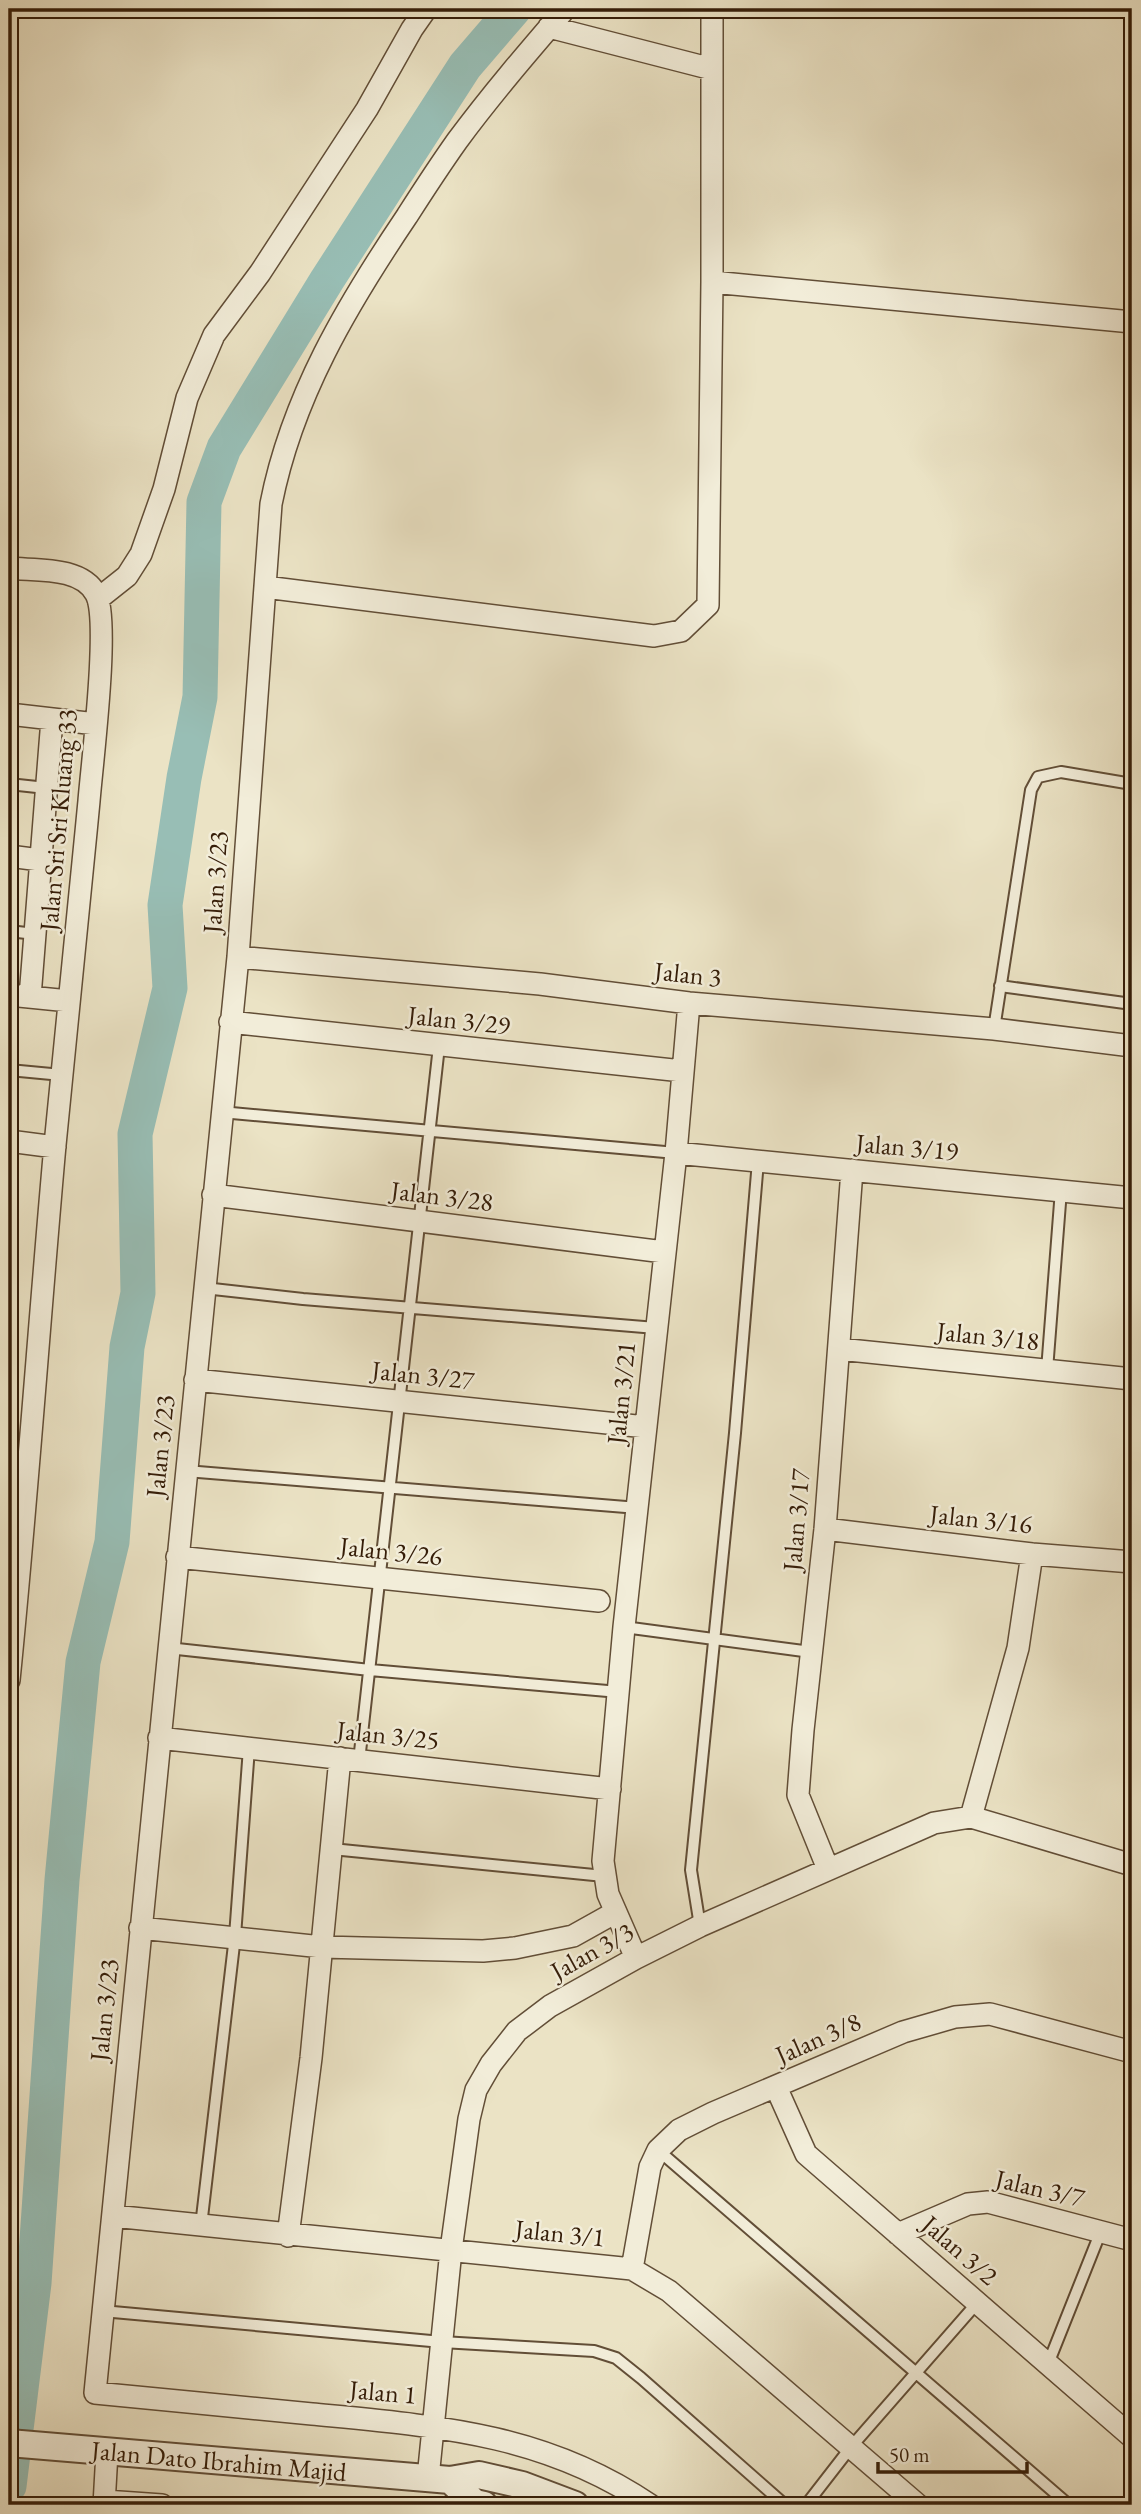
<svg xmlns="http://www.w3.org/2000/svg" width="1141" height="2514" viewBox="0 0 1141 2514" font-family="'EB Garamond',serif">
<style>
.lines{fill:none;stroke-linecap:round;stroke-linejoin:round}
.river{stroke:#98beb5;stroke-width:35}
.service-casing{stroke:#624e37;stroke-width:14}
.minor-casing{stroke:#624e37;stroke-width:24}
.tertiary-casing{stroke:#624e37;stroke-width:30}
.service{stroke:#f2edd9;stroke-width:10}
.minor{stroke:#f2edd9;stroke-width:21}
.tertiary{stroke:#f2edd9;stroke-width:26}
.labels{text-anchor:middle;stroke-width:5;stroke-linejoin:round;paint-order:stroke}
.street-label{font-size:26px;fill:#351d08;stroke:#f2edd9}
</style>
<rect width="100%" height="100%" fill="#ebe3c5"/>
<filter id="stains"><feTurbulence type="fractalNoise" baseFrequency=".00286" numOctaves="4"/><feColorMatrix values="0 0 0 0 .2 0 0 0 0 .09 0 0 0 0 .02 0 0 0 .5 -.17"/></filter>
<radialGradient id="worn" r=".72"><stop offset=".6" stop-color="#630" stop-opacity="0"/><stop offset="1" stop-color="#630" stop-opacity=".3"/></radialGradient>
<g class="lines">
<path class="river" d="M9 2486 34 2283 62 1880 83 1662 112 1542 127 1347 138 1293 135 1134 170 988 165 905 184 778 200 697 204 502 224 448 327 280 465 66 514 9"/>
<defs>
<path id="service" d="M9 784 46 788
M9 931 35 934
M1000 986 1132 1004
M994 1029 1031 790 1038 777 1061 772 1132 784
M9 1070 62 1075
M221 1112 676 1153
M204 1288 303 1299 656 1328
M1047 1370 1061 1190
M186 1471 638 1508
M624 1627 811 1652
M168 1648 370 1670 619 1692
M359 1761 439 1046
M332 1849 604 1876
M700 1926 691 1870 735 1433 758 1161
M658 2150 1069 2505
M201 2226 235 1936 249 1748
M102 2311 442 2342 594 2351 616 2358 641 2378 785 2505
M1048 2364 1101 2231
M806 2505 851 2447 977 2303"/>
<path id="minor" d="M565 9C528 52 491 95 457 141 440 165 423 191 407 216 347 305 292 397 271 504L238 957 95 2393C167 2400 240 2407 312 2414 436 2426 544 2433 650 2505
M712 9V282L1132 322
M549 27 712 69
M9 568C36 571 81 566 96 594 110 621 92 763 89 801 78 916 66 1031 55 1145 39 1324 27 1502 9 1680
M265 587 654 636 681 631 708 605 712 282
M98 599 127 576 141 554 164 489 187 398 214 335 260 273 367 109 412 29 426 9
M9 714 96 724
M9 856 40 860
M238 957 540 984 689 1003 994 1029 1132 1046
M9 995 69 1001
M30 997 52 719
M230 1022 682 1071
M9 1141 55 1147
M676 1153 1132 1198
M213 1195 664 1252
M839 1349 1132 1379
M195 1380 646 1427
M825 1529 1032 1554 1132 1562
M177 1557 599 1601
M159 1738 610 1789
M971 1817 1018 1648 1032 1554
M828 1869 798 1795 803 1730 825 1529 852 1170
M140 1928 322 1947 483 1951 515 1948 573 1936 616 1912
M636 1958 608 1894 603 1861 624 1627 676 1153 689 1003
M776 2087 806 2154 1132 2437
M113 2216 632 2269 669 2291 918 2505
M898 2234 968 2204 988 2202 1132 2240
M288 2236 311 2058 340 1758
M632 2269 650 2167 658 2150 679 2130 713 2113 903 2032 955 2017 990 2014 1132 2052
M428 2478 451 2250 469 2119 476 2090 491 2064 517 2031 550 2006 636 1958 700 1926 934 1823 971 1817 1132 1865
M105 2501 162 2505
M104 2505 107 2452"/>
<path id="tertiary" d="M9 2443 450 2480 479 2475 522 2485 575 2505
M450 2480 475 2503 484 2505"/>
</defs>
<use href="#service" class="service-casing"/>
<use href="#minor" class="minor-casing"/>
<use href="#tertiary" class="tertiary-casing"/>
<use href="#service" class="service"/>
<use href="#minor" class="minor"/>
<use href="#tertiary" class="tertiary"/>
</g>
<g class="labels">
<g class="street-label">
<text transform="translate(58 820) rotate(-85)" y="9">Jalan Sri Sri Kluang 33</text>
<text transform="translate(215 882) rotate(-86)" y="9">Jalan 3/23</text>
<text transform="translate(688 974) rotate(6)" y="9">Jalan 3</text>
<text transform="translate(459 1020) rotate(6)" y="9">Jalan 3/29</text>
<text transform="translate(907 1147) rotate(5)" y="9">Jalan 3/19</text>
<text transform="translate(442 1196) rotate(7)" y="9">Jalan 3/28</text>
<text transform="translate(988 1336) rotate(6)" y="9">Jalan 3/18</text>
<text transform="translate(423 1375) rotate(6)" y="9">Jalan 3/27</text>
<text transform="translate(621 1393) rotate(-84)" y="9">Jalan 3/21</text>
<text transform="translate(160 1446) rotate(-84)" y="9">Jalan 3/23</text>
<text transform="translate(981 1519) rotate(6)" y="9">Jalan 3/16</text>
<text transform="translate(796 1520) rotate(-85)" y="9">Jalan 3/17</text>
<text transform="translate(391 1551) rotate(6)" y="9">Jalan 3/26</text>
<text transform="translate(388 1735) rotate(6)" y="9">Jalan 3/25</text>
<text transform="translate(592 1951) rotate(-29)" y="9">Jalan 3/3</text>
<text transform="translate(104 2010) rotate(-84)" y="9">Jalan 3/23</text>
<text transform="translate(818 2038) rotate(-24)" y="9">Jalan 3/8</text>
<text transform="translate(1040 2188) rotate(13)" y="9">Jalan 3/7</text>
<text transform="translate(560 2233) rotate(6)" y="9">Jalan 3/1</text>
<text transform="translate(960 2250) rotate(41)" y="9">Jalan 3/2</text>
<text transform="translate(383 2392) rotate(5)" y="9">Jalan 1</text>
<text transform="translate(219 2461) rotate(5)" y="9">Jalan Dato Ibrahim Majid</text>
</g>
</g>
<rect width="1141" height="2514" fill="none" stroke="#ebe3c5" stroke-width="35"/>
<rect x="10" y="10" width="1120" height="2493" fill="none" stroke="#351d08" stroke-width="3.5"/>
<rect x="18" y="18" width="1106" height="2479" fill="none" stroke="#351d08" stroke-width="2"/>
<path d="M878 2462v10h149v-10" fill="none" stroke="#351d08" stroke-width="3.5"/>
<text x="889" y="2462" font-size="21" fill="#351d08" stroke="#f2edd9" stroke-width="5" paint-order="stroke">50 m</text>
<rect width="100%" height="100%" filter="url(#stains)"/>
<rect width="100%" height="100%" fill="url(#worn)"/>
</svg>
